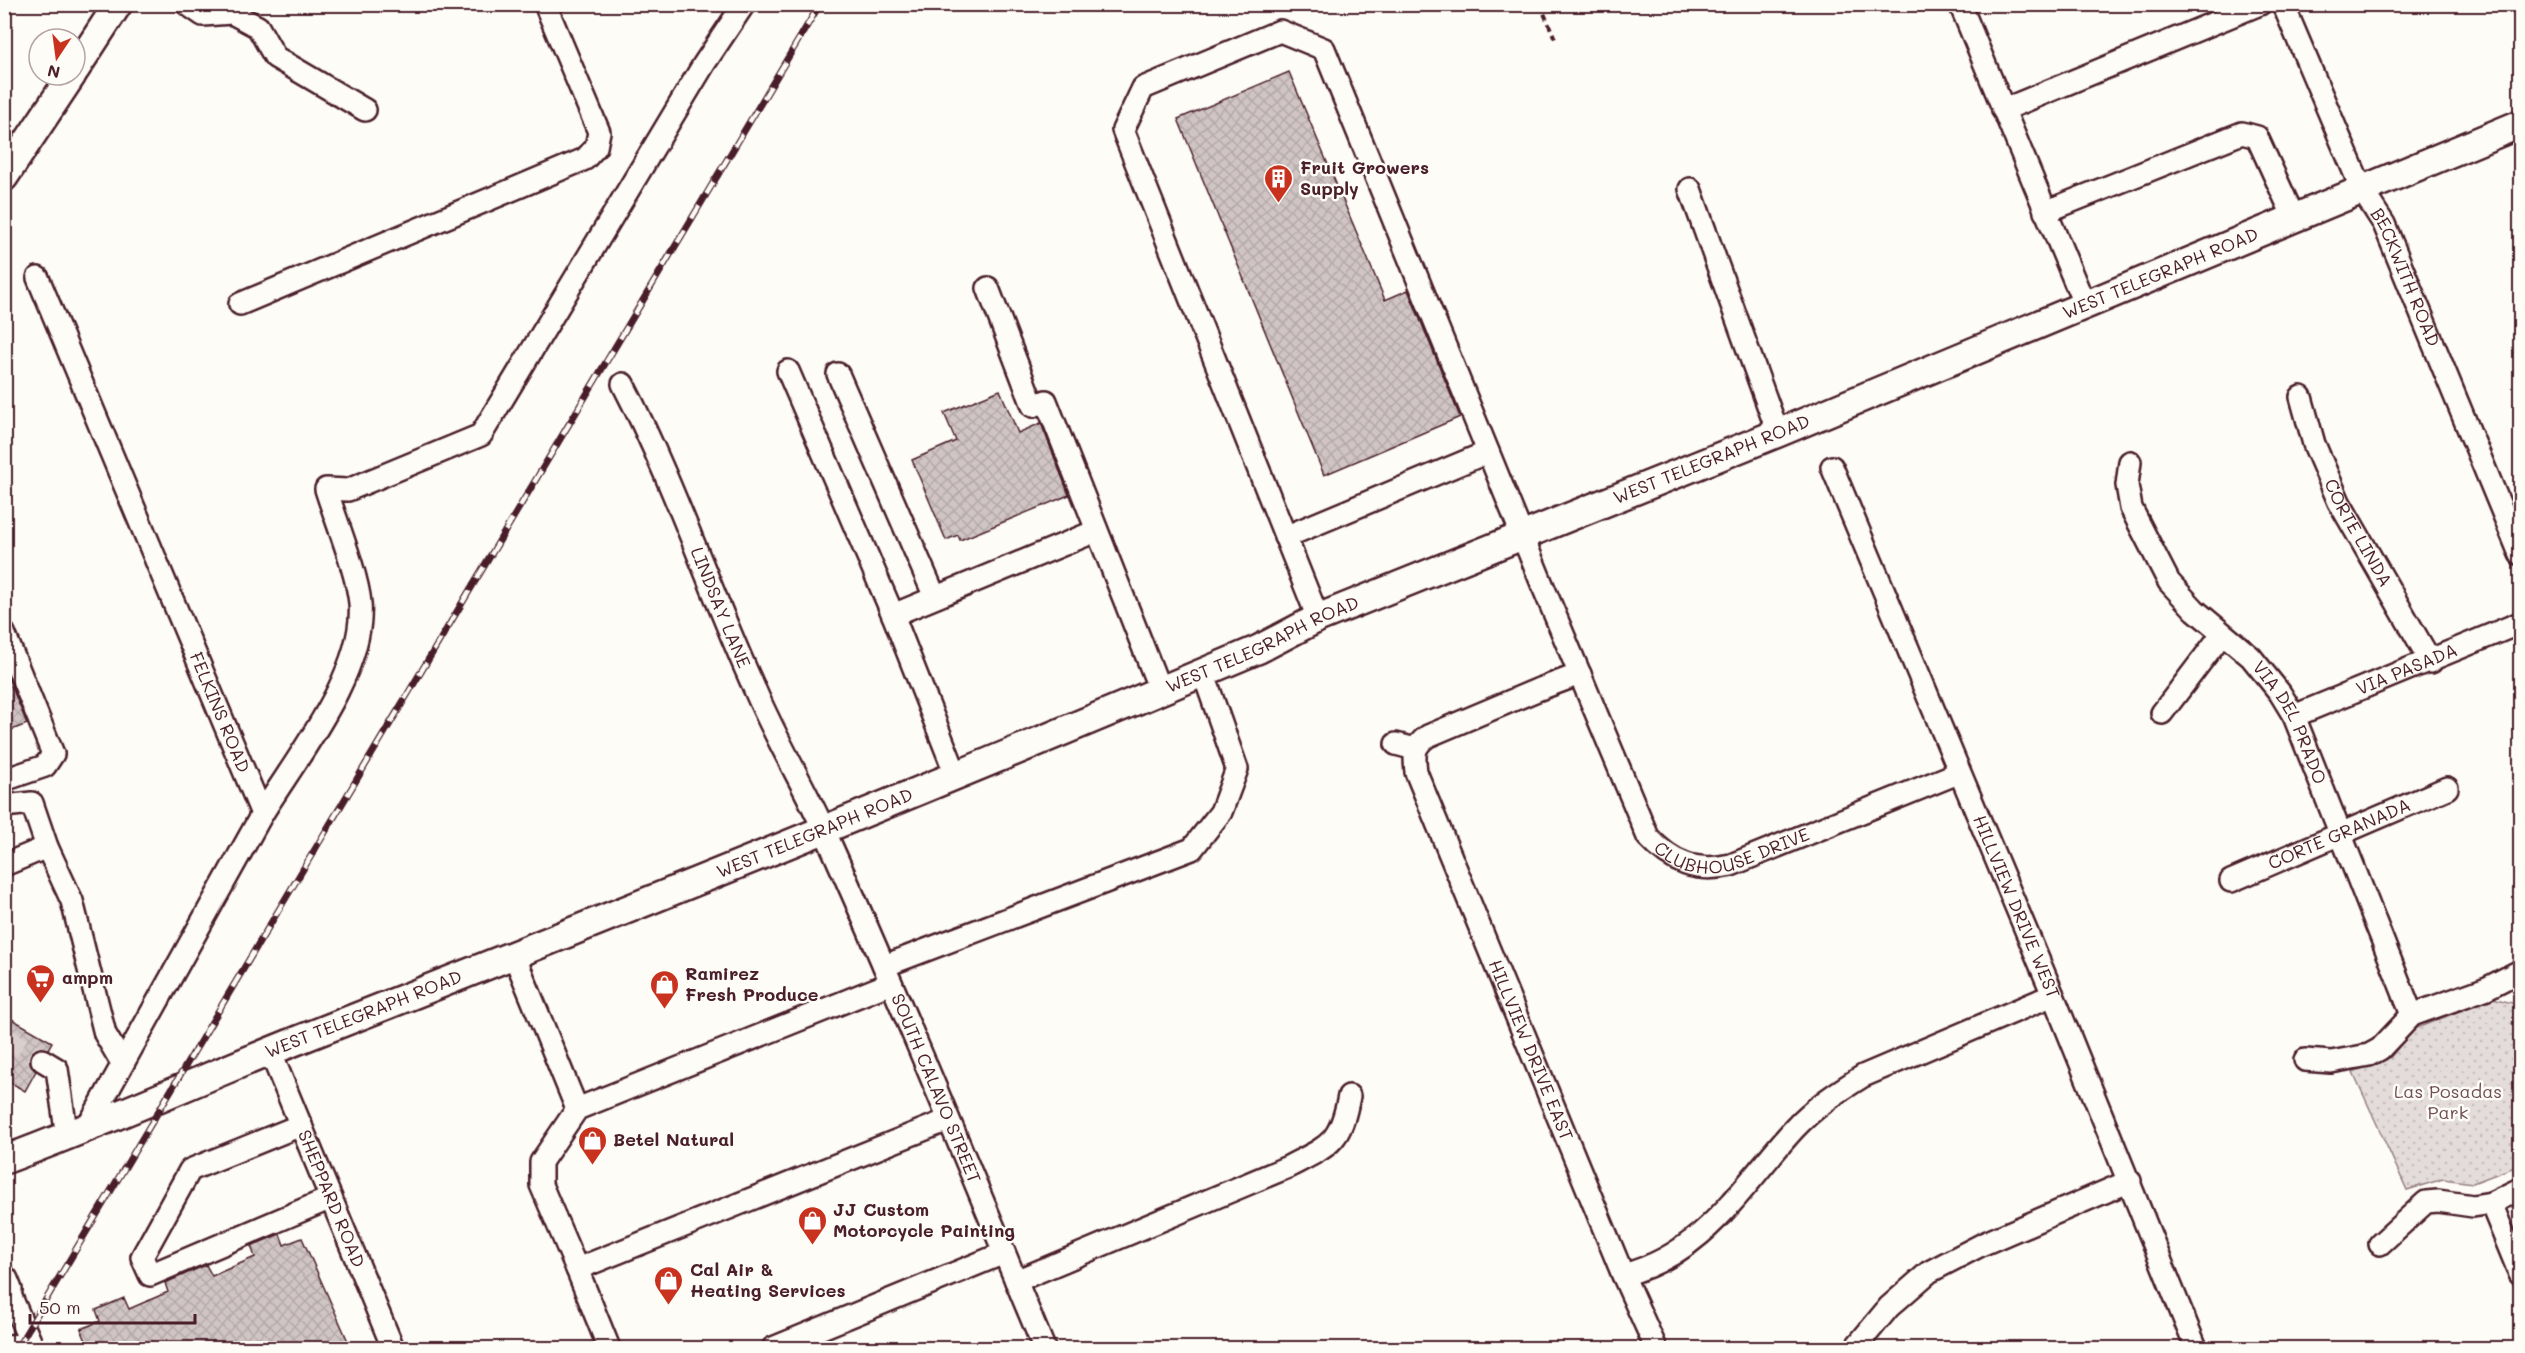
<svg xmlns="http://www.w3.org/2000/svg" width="2525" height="1353" viewBox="0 0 2525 1353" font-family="Mali,sans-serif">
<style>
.grass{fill:url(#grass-dots);stroke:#967e82;stroke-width:1.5}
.building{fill:url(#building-cross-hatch);stroke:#4a1f2b;stroke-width:1.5}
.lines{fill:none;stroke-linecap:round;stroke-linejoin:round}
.minor-tunnel{stroke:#d9d0ce;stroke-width:21;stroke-dasharray:21 10;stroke-linecap:butt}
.minor-casing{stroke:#4a1f2b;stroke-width:26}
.major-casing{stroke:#4a1f2b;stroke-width:32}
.path{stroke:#4a1f2b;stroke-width:4;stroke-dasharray:6 4.5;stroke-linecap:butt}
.minor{stroke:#fdfcf7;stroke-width:21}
.major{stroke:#fdfcf7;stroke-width:27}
.rail-casing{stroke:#4a1f2b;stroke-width:7}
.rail{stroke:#fdfcf7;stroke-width:4.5;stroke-dasharray:14;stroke-linecap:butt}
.labels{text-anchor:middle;stroke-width:5;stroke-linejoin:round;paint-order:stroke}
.poi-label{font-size:18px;font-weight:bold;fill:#4a1f2b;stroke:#fdfcf7;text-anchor:start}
.street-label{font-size:18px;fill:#4a1f2b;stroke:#fdfcf7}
.park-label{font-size:18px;fill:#704e57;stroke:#fdfcf7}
</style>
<defs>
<pattern id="grass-dots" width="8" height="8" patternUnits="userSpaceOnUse" patternTransform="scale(1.5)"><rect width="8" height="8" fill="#e3dcda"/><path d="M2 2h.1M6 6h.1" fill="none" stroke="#c4bcbb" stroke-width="1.8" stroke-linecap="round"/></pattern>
<pattern id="building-cross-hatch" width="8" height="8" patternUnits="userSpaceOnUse" patternTransform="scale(1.5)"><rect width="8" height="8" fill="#d0c5c4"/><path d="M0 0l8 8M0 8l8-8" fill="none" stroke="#b4a9a9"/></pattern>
</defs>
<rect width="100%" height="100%" fill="#fdfcf7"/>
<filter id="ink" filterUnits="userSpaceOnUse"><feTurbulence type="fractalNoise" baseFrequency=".0167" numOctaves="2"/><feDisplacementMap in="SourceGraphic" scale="12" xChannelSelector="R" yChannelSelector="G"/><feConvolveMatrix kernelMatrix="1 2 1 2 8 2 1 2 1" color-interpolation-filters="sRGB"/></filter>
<g filter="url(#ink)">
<path class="grass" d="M2493 998 2520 1005V1165L2473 1183 2443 1179 2407 1190 2353 1072 2391 1057 2412 1030Z"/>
<path class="building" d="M1289 72 1385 300 1408 290 1460 417 1324 475 1178 119Z
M1000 390 1018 433 1041 423 1069 495 960 540 958 535 946 540 912 460 956 441 944 413Z
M4 668 27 724 4 733Z
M10 1018 52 1042 48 1049H36L31 1054V1066L36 1071 25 1091 4 1079V1028Z
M280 1234 284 1245 302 1238 351 1348H89L81 1329 100 1321 96 1310 124 1298 129 1309 168 1292 165 1283 206 1265 212 1276 255 1257 251 1246Z"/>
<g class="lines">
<path class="minor-tunnel" d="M4 1037 42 1060"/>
<defs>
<g id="minor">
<path d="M187 4 203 15 232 13 258 27 275 57 365 110"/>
<path d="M1960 4 2085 306"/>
<path id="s1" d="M2283 4 2362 190 2384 224 2520 554"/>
<path d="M2003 110 2260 4"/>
<path d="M1690 189 1778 433"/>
<path d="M2045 212 2242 133 2257 137 2294 218"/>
<path id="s2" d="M38 278 262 814 86 1130"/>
<path d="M988 288 1033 406 1046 401 1160 690"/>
<path d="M240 304 585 159 596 147 599 132 545 4"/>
<path d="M788 371 893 615 956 775"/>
<path d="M838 374 935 597"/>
<path id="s3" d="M623 384C674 483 709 589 755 690 776 739 803 784 825 832 902 1003 972 1176 1044 1348"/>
<path id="s4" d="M2301 397 2314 444 2339 502 2431 662"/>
<path id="s5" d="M2130 462 2127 485 2131 508 2169 582 2195 610 2251 657 2280 693 2294 716 2412 1015"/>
<path id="s6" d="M1832 467 2053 995 2196 1348"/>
<path d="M1285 537 1488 452"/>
<path d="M893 615 1096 531"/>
<path id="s7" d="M1318 618 1123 130 1143 88 1280 31 1324 49 1542 584 1648 837C1672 863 1696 873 1731 865L1958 773"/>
<path d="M4 633 53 754 45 766 4 780"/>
<path id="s8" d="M1580 674 1537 690 1428 736C1413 746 1414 755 1416 772L1623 1275 1656 1348"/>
<path d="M2162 713 2222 634"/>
<path id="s9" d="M2294 716 2520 623"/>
<path d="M1396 744 1415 749"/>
<path d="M4 806 32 803 47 847 72 901 105 1034 122 1063"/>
<path d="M262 814C297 757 366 671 360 603 357 572 336 521 326 489L348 490 481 435 704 64 744 4"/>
<path d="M4 865 47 847"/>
<path id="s10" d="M2231 881 2447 788"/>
<path d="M514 955 577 1109"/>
<path d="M884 966 1192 849 1221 812 1237 769 1203 672"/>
<path id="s11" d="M270 1051 393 1348"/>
<path d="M42 1060 57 1069 67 1137"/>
<path d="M2305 1060 2331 1062 2369 1055 2380 1049 2412 1015 2487 988 2520 971"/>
<path d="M301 1125 190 1170 142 1257 150 1275 331 1198"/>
<path d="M2491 1203 2520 1274"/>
<path d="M2380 1244 2426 1202 2438 1201 2473 1206 2491 1203 2520 1189"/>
<path d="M577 1269 541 1185V1162L577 1109 891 983"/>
<path d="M1623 1275C1705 1254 1740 1188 1794 1129 1813 1108 1839 1091 1863 1076L2053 995"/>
<path d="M1016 1281 1288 1167C1330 1145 1340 1144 1349 1096"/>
<path d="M4 1294 8 1290 33 1348"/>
<path d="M4 1346 31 1345"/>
<path d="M609 1348 577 1269 948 1120"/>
<path d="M773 1348 1004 1253"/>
<path d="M1855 1348 1889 1307 1929 1272 1983 1244 2130 1181"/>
</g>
<g id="major">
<path d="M75 70 118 4"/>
<path d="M4 177 72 75"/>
<path id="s12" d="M4 1160C105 1123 202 1078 301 1039 622 913 942 783 1259 649L1318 618 1778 433 2520 124"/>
<path d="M4 1280 8 1290"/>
</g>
</defs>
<use href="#minor" class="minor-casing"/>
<use href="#major" class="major-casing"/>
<path class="path" d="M1540 4 1556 41"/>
<use href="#minor" class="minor"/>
<use href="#major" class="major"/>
<defs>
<path id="rail" d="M17 1348 820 4"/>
</defs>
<use href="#rail" class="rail-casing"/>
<use href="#rail" class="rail"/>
</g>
</g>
<defs>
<symbol id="building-pin" viewBox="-11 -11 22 30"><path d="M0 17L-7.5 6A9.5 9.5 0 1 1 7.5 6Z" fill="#c8321e" stroke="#fdfcf7"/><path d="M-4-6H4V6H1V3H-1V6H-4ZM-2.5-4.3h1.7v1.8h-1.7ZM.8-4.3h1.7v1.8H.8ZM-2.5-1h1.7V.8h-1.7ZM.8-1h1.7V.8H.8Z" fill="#fff"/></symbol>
<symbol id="supermarket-pin" viewBox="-11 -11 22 30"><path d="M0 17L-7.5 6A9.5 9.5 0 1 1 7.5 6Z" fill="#c8321e" stroke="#fdfcf7"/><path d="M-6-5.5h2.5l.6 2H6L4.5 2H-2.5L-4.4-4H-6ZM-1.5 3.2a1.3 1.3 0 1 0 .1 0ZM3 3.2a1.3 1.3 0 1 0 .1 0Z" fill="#fff"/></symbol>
<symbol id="shop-pin" viewBox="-11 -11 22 30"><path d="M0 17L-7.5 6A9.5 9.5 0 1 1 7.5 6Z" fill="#c8321e" stroke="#fdfcf7"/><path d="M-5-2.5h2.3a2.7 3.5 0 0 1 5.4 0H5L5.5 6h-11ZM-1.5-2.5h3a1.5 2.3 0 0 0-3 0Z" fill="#fff"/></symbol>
</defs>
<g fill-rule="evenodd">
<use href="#building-pin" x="1262" y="162" width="33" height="45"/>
<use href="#supermarket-pin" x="24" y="962" width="33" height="45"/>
<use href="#shop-pin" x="648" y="968" width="33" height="45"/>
<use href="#shop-pin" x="576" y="1124" width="33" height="45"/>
<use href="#shop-pin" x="796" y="1204" width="33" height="45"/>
<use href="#shop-pin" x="652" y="1264" width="33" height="45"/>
</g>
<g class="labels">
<g class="poi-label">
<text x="1300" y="174">Fruit Growers<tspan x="1300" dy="21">Supply</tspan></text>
<text x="685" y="980">Ramirez<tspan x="685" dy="21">Fresh Produce</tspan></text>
<text x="62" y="984">ampm</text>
<text x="613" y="1146">Betel Natural</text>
<text x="833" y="1216">JJ Custom<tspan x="833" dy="21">Motorcycle Painting</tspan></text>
<text x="690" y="1276">Cal Air &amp;<tspan x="690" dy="21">Heating Services</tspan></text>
</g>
<g class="street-label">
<text dy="6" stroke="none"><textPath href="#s12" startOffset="2332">WEST TELEGRAPH ROAD</textPath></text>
<text dy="6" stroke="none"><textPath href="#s1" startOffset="300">BECKWITH ROAD</textPath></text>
<text dy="6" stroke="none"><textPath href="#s12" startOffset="1846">WEST TELEGRAPH ROAD</textPath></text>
<text dy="6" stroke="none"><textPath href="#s4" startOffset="148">CORTE LINDA</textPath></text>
<text dy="6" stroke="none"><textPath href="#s3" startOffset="244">LINDSAY LANE</textPath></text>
<text dy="6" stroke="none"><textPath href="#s12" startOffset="1360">WEST TELEGRAPH ROAD</textPath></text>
<text dy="6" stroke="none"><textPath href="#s9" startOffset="122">VIA PASADA</textPath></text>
<text dy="6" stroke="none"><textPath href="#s2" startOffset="471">FELKINS ROAD</textPath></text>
<text dy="6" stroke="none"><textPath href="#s5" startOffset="318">VIA DEL PRADO</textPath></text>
<text dy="6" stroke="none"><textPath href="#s12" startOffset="874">WEST TELEGRAPH ROAD</textPath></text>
<text dy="6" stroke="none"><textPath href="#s7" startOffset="1714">CLUBHOUSE DRIVE</textPath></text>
<text dy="6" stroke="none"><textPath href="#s10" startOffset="118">CORTE GRANADA</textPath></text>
<text dy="6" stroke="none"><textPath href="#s6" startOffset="477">HILLVIEW DRIVE WEST</textPath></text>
<text dy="6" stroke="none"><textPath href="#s12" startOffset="388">WEST TELEGRAPH ROAD</textPath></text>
<text dy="6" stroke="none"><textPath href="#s8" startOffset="506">HILLVIEW DRIVE EAST</textPath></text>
<text dy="6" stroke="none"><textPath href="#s3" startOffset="771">SOUTH CALAVO STREET</textPath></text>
<text dy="6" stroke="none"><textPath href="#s11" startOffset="160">SHEPPARD ROAD</textPath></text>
</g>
<g class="park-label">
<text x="2448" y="1098">Las Posadas<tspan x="2448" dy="21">Park</tspan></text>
</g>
</g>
<rect width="2525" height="1353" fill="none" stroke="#fdfcf7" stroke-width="24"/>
<rect x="12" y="12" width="2501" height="1329" fill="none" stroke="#4a1f2b" stroke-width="2" filter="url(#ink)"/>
<g transform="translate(57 57) rotate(193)"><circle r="28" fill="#fdfcf7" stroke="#b5a4a5" stroke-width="1.5"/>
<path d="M0-4.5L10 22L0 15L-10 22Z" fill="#c8321e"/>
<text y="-9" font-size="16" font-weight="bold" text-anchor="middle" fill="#4a1f2b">N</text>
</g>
<path d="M30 1314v9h165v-9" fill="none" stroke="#4a1f2b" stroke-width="3"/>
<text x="39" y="1314" font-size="18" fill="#4a1f2b" stroke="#fdfcf7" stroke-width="4.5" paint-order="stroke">50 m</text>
</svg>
